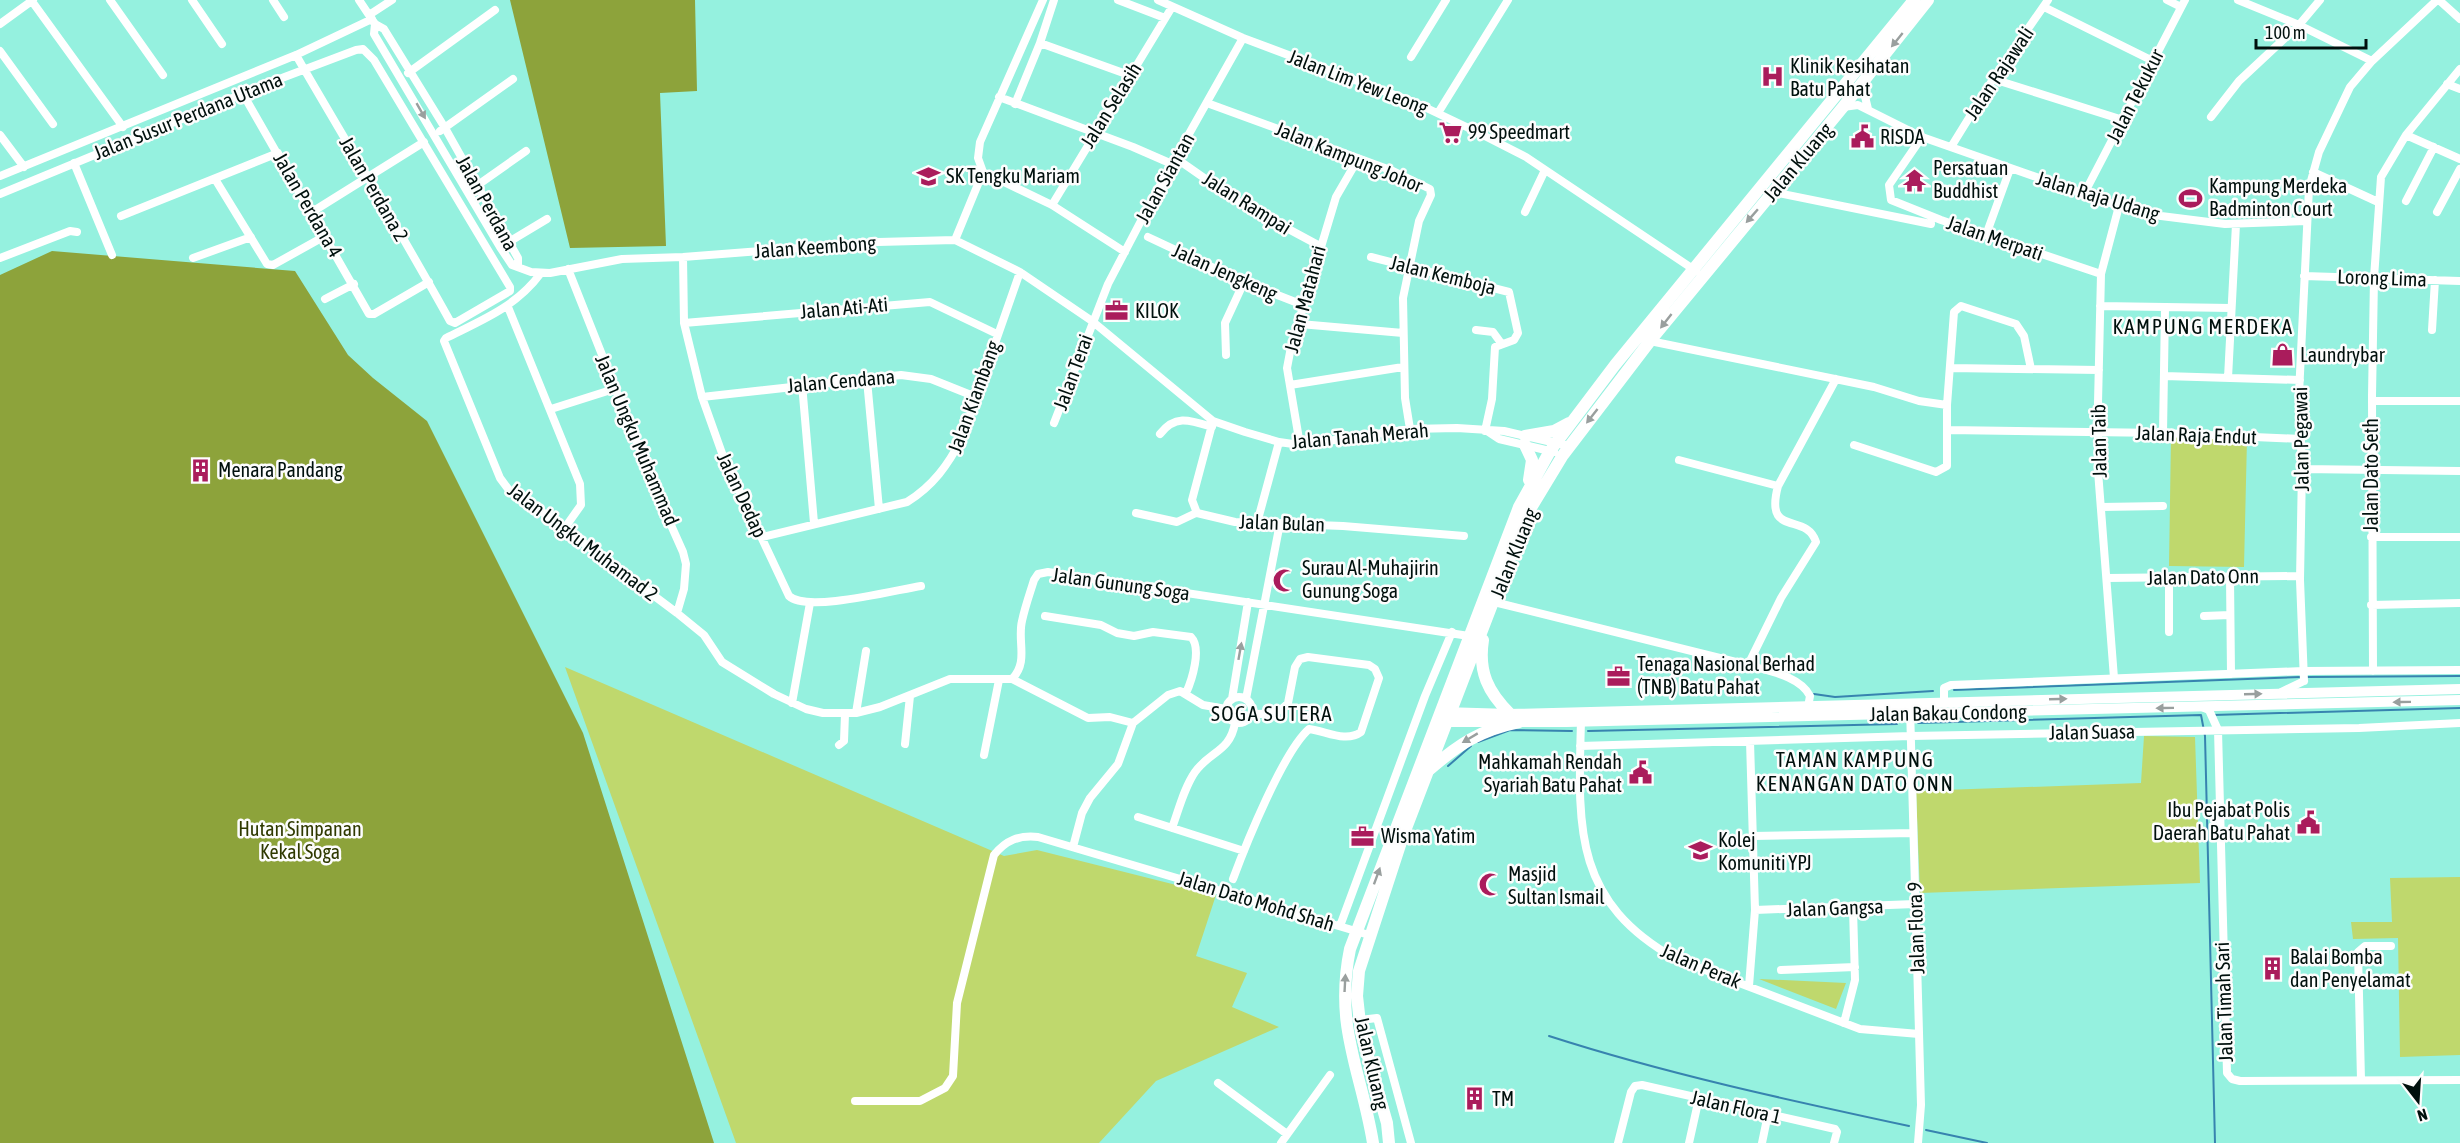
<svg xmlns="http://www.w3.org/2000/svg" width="2460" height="1143" viewBox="0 0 2460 1143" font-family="'Asap Condensed',sans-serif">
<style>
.green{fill:#bfd86d}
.forest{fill:#8da33b}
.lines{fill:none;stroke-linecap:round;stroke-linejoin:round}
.stream{stroke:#3783af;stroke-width:2}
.minor{stroke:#fff;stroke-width:8}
.major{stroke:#fff;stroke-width:10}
.highway{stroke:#fff;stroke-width:12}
.oneway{fill:#999f9e}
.labels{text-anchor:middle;stroke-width:5;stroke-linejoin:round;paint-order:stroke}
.poi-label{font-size:20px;fill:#00100d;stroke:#fdfdfd;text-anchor:start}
.street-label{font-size:20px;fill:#00100d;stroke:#fdfdfd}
.park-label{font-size:20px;fill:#2f3900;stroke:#fdfdfd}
.neighbourhood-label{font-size:21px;letter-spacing:1.5px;fill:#00100d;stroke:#fdfdfd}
</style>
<rect width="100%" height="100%" fill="#95f1df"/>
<path class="green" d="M2171 437 2247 439 2244 567 2169 566Z
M565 667 1004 856 1037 850 1216 895 1196 956 1247 973 1232 1007 1279 1027 1156 1081 1099 1143H736Z
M2144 736 2195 737 2200 883 1920 893 1916 791 2141 783Z
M2460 877V1055L2400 1057 2398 938 2353 939 2351 922H2392L2390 878Z
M1759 979 1846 983 1836 1009Z"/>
<path class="forest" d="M510 0H695L697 91 660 93 666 246 570 248Z
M52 251 295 271 348 355 373 378 427 421 583 733 714 1143H0V275Z"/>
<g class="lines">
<path class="stream" d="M2307 677 2460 676
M1954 690 2301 677
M1814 694 1835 697 1933 691
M2213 715 2460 708
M1918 723 2201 715 2205 736 2215 1143
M1588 731 1897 724
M1478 742 1510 730 1572 731
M1448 766 1471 746
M1549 1036C1667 1074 1788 1100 1909 1126
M1926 1130 1987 1143"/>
<path class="minor" d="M31 0 123 127
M110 0 163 75
M192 0 222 44
M273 0 284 17
M359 0 375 24 384 29 445 128 518 258V266
M1118 0 1165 18
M1158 0 1243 38 1416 103 1477 132 1526 157 1696 271
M2167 0 2181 7
M2238 0 2299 25 2372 61
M2439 0 2460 19
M2044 7 2153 61
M369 15 392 0
M0 24 33 0
M375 24 374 34 500 247 512 265 531 272 550 273 622 259 683 257 878 242 955 240 1020 272 1092 321 1213 421 1245 432 1279 442 1300 445 1410 429 1457 428 1504 431 1569 446
M1040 43 1129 75
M0 51 53 124
M1411 57 1446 0
M408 73 495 10
M1993 79 2123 120
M1862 84 1868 109
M2447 84 2460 89
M243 94 369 314H374L429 282
M999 97 1133 147 1172 164
M1207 103 1393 171 1430 189 1431 195 1419 221 1403 298 1405 398 1410 429
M1015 104 1040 43 1054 0
M1843 107 1858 105 1922 137 2119 206 2161 216 2225 224 2306 221
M1438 113 1508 0
M2211 117 2239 81 2299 25 2320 0
M440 131 513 79
M0 135 24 167
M2406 135 2460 159
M1922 137 1889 185 1891 200 1941 220 2101 274
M1951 147 1993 79 2048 0
M1177 159 1240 203 1320 246
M74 163 112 255
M983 172 1052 205 1125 252
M2313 172 2378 202
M0 176 296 55 372 19
M215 179 267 264 273 265 325 236
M475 187 526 151
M1773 192 1931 224
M2085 192 2185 0
M0 194 274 81 356 50 363 49 374 60 510 287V291L455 323 450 321C403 236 353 153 304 69L296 55
M2406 201 2434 147
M1052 205 1172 7
M312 212 424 142
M1525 212 1545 170
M2437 212 2460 169
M121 216 278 153
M1986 235 2010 169
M1148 237 1244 282 1303 305
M955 240 983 172 978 158 980 142 1043 0
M507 243 547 219
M683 257 684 323 702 397 723 456 789 596C807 613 895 590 921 586
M1371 257 1509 292 1518 333 1514 340 1495 347 1492 399 1485 431
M0 258 70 231 77 232
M193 258 251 237
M568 269 658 496 683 552 686 564 684 589 677 613
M541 273C516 307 482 320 446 338L444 341 500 478 509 490 529 502 677 613 704 635 722 662 774 694 806 709 823 713H856L880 707 950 679H1012C1029 662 1017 641 1022 621 1025 607 1030 593 1034 580L1038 574 1048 572 1469 636
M2304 276 2460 281
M325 299 354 284
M2100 306 2231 308
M508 307 580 484 581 505 564 529
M684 323 930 302 997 334
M1300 324 1403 333
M1476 330 1493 332 1501 343
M2432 330 2435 280
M1650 341 1874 387 1919 401 1947 405
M1226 355 1225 323 1244 282
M1950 368 2099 370
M2164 376 2300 380
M2228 378 2236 224
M867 380 879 509
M802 384 814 523
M1290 385 1403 367
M702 397 901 375 931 379 976 397
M2372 401H2460
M551 409 614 389
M1213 421 1192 500 1197 513 1235 522 1343 526 1464 536
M1054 423 1108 284 1154 196 1243 38
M1948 430 2163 433 2301 439
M1487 431 1499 439 1554 452
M2163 433 2165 308
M1160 434C1175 414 1190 420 1212 427
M1300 445 1287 368 1291 347 1336 197 1358 159
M1854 445 1936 472 1947 466V405L1954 312 1961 306 2016 324 2024 336 2031 369
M1679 460 1778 486
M2302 469 2460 471
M2101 507 2163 506
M1136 513 1177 522 1196 513
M1257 523 1279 442
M762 537 907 502C933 486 948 465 962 438L1020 272
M2371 537H2460
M2230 577 2231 674
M2107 578 2300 576
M1494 602 1748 665C1768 671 1800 676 1810 696L1808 707
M2371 605 2460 603
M1045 616 1101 625 1117 633 1134 636 1153 632 1191 637C1202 648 1192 680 1186 693
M2204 616 2230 615
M2169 632V577
M1748 665 1781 598 1816 542C1806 511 1764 539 1778 486L1836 379
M2373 671 2372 396 2374 278 2381 177 2406 135 2460 69
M2114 678 2098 471V403L2101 274 2119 206
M1012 679 1088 718 1110 717 1133 723
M2304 681 2300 580 2302 469 2299 394 2309 188 2319 152 2350 87 2372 61 2437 0
M2281 692 2304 681
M1226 710a13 13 0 1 1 26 0a13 13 0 1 1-26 0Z
M1232 699 1248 602
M1246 699 1280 523
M1944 702V688L1951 685 2303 671 2460 670
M792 703 810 603
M1910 707 1921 1105 1918 1143
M2202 707 2209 710 2218 730 2227 1073 2232 1079 2240 1081 2460 1080
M856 713 866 651
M1581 721C1578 828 1573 901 1676 959L1860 1029 1919 1034
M905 744 910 696
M839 745 844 741 845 714
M1580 746 1911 736 2359 728 2460 723
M984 755 999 680
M1138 817 1244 851
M1172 828C1179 809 1184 788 1195 772 1210 751 1230 752 1235 723
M1753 836 1913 833
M1073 847 1082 813 1090 798 1118 764 1133 723 1168 695 1180 691 1203 705 1226 709
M1233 879C1246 844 1283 752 1309 729 1326 731 1346 743 1361 732L1379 678 1375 669 1369 665 1308 657 1300 659 1295 667 1288 703C1278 715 1266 714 1251 714
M1755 910 1915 904
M1340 926 1425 696 1452 632
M1781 970 1855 967
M1749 986 1755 910 1750 741
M1360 1020 1377 1018 1411 1143
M1844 1023 1855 980 1853 908
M2361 1080 2358 952 2365 946H2391
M1218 1083 1287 1134
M855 1101H920L945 1088 953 1076 957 1003 994 855C1006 840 1019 835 1038 837L1369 935
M1281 1143 1330 1075
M1618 1143 1631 1092 1635 1086 1642 1085 1835 1129 1837 1132 1834 1143
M1689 1143 1699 1098
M1762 1143 1768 1114"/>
<path class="major" d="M1443 712 1510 714 2460 689
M1441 722H1566L2460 700"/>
<path class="highway" d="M1525 436 1554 431 1569 423
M1525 445 1532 460 1529 480
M1483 640C1478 672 1488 692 1510 714
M1429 770C1459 744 1480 730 1519 722
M1373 1143C1361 1070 1334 1027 1350 949L1519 507 1550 451 1615 365 1914 0
M1389 1143 1387 1123 1361 1032 1357 996 1359 971 1403 836 1526 516 1563 455 1650 341 1843 107 1928 0"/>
</g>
<defs><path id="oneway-solid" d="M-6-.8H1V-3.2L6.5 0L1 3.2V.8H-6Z" transform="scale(1.5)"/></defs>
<g class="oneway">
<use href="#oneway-solid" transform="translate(1897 40) rotate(129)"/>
<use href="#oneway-solid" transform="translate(421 111) rotate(60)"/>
<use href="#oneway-solid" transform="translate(1752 216) rotate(131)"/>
<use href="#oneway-solid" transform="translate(1666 321) rotate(128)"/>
<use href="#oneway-solid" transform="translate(1592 416) rotate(128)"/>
<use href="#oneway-solid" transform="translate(1240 651) rotate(-80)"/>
<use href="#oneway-solid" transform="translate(2253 694) rotate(-2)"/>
<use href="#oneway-solid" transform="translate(2058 699) rotate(-2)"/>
<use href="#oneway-solid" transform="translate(2402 702) rotate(179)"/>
<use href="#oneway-solid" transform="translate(2165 708) rotate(179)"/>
<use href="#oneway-solid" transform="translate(1470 738) rotate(149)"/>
<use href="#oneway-solid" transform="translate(1377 876) rotate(-70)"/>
<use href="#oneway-solid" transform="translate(1345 983) rotate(-87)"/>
</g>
<defs>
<symbol id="hospital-bare" viewBox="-9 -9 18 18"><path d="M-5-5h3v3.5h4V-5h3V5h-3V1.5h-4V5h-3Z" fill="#aa1c5c" stroke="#fdfdfd" stroke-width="2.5" paint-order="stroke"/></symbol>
<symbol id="supermarket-bare" viewBox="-9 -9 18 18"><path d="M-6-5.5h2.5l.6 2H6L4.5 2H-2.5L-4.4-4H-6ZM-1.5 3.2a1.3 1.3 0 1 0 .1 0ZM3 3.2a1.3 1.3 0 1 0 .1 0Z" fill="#aa1c5c" stroke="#fdfdfd" stroke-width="2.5" paint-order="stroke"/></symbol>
<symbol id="civic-bare" viewBox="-9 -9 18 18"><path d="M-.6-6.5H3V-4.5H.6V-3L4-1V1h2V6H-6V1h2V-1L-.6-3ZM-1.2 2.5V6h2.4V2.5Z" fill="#aa1c5c" stroke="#fdfdfd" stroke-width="2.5" paint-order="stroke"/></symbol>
<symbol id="school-bare" viewBox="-9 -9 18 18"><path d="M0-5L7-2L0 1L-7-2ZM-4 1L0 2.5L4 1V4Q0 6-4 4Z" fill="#aa1c5c" stroke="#fdfdfd" stroke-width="2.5" paint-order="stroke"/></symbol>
<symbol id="temple-bare" viewBox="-9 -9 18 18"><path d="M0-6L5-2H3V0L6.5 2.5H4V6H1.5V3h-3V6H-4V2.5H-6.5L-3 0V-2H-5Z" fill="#aa1c5c" stroke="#fdfdfd" stroke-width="2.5" paint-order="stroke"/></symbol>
<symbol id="stadium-bare" viewBox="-9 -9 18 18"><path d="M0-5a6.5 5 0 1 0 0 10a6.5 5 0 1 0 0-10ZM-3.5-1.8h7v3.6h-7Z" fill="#aa1c5c" stroke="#fdfdfd" stroke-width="2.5" paint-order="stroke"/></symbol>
<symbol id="office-bare" viewBox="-9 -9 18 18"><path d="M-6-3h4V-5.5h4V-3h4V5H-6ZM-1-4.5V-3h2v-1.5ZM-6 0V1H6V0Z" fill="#aa1c5c" stroke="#fdfdfd" stroke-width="2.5" paint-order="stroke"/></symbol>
<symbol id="shop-bare" viewBox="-9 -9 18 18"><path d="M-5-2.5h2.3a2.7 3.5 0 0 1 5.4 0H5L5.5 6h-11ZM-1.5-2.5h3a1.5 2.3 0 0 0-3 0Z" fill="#aa1c5c" stroke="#fdfdfd" stroke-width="2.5" paint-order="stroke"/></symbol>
<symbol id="building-bare" viewBox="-9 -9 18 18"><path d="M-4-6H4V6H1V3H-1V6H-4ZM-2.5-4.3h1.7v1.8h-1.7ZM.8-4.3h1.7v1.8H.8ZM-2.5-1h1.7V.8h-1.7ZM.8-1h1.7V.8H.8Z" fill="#aa1c5c" stroke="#fdfdfd" stroke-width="2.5" paint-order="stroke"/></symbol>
<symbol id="mosque-bare" viewBox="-9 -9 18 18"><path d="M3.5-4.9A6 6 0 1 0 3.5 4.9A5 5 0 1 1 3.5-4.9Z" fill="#aa1c5c" stroke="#fdfdfd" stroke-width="2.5" paint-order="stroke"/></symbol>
<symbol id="university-bare" viewBox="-9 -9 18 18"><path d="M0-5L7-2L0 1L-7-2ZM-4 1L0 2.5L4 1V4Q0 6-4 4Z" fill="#aa1c5c" stroke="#fdfdfd" stroke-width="2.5" paint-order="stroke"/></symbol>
</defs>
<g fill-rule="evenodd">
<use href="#hospital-bare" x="1756" y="60" width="33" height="33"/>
<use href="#supermarket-bare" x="1434" y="116" width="33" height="33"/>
<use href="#civic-bare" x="1846" y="120" width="33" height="33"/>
<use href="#school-bare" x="912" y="160" width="33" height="33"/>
<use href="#temple-bare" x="1898" y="164" width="33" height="33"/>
<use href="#stadium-bare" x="2174" y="182" width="33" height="33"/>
<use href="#office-bare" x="1100" y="294" width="33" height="33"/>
<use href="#shop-bare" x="2266" y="338" width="33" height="33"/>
<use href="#building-bare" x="184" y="454" width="33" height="33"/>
<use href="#mosque-bare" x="1268" y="564" width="33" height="33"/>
<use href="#office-bare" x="1602" y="660" width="33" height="33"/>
<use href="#civic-bare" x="1624" y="756" width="33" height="33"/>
<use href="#civic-bare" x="2292" y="806" width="33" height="33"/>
<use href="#office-bare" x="1346" y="820" width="33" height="33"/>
<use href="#university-bare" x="1684" y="834" width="33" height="33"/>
<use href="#mosque-bare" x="1474" y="868" width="33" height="33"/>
<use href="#building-bare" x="2256" y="952" width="33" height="33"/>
<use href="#building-bare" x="1458" y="1082" width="33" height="33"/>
</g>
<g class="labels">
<g class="poi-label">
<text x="1790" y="73">Klinik Kesihatan<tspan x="1790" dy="23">Batu Pahat</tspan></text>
<text x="1468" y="139">99 Speedmart</text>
<text x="1880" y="144">RISDA</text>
<text x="1933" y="175">Persatuan<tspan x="1933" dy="23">Buddhist</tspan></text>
<text x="946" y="183">SK Tengku Mariam</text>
<text x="2209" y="193">Kampung Merdeka<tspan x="2209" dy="23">Badminton Court</tspan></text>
<text x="1135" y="318">KILOK</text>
<text x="2300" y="362">Laundrybar</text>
<text x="218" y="477">Menara Pandang</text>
<text x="1302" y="575">Surau Al-Muhajirin<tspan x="1302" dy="23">Gunung Soga</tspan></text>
<text x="1637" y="671">Tenaga Nasional Berhad<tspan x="1637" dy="23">(TNB) Batu Pahat</tspan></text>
<text x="1622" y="769" text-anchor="end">Mahkamah Rendah<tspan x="1622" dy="23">Syariah Batu Pahat</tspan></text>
<text x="2290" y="817" text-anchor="end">Ibu Pejabat Polis<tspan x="2290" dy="23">Daerah Batu Pahat</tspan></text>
<text x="1381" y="843">Wisma Yatim</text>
<text x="1718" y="847">Kolej<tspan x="1718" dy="23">Komuniti YPJ</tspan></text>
<text x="1508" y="881">Masjid<tspan x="1508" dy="23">Sultan Ismail</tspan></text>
<text x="2290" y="964">Balai Bomba<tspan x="2290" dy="23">dan Penyelamat</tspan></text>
<text x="1492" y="1106">TM</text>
</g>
<g class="street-label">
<text transform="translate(1999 73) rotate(-56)" y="7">Jalan Rajawali</text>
<text transform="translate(1358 82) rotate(21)" y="7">Jalan Lim Yew Leong</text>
<text transform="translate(2135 96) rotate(-63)" y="7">Jalan Tekukur</text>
<text transform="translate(1111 105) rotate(-58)" y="7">Jalan Selasih</text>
<text transform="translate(188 116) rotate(-22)" y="7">Jalan Susur Perdana Utama</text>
<text transform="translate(1349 157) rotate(22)" y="7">Jalan Kampung Johor</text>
<text transform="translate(1798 162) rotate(-50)" y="7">Jalan Kluang</text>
<text transform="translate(1165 178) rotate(-61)" y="7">Jalan Siantan</text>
<text transform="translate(374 189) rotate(60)" y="7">Jalan Perdana 2</text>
<text transform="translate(2098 196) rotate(17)" y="7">Jalan Raja Udang</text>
<text transform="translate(487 203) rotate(61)" y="7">Jalan Perdana</text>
<text transform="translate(1247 203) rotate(32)" y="7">Jalan Rampai</text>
<text transform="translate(308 205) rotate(60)" y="7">Jalan Perdana 4</text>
<text transform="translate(1995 238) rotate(19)" y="7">Jalan Merpati</text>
<text transform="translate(815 247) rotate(-4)" y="7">Jalan Keembong</text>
<text transform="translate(1225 272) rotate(24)" y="7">Jalan Jengkeng</text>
<text transform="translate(1443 275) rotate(14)" y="7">Jalan Kemboja</text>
<text transform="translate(2382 278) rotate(2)" y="7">Lorong Lima</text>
<text transform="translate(1305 299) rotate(-75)" y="7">Jalan Matahari</text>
<text transform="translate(844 308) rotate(-5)" y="7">Jalan Ati-Ati</text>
<text transform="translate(1073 372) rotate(-70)" y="7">Jalan Terai</text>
<text transform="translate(841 381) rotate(-5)" y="7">Jalan Cendana</text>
<text transform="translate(974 397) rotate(-70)" y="7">Jalan Kiambang</text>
<text transform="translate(2196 435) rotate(2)" y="7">Jalan Raja Endut</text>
<text transform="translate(1360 436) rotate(-5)" y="7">Jalan Tanah Merah</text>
<text transform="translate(2301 439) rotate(-91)" y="7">Jalan Pegawai</text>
<text transform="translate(637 440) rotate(67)" y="7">Jalan Ungku Muhammad</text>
<text transform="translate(2099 441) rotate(-91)" y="7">Jalan Taib</text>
<text transform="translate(2371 475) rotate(-90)" y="7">Jalan Dato Seth</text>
<text transform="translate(742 495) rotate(65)" y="7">Jalan Dedap</text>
<text transform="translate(1282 523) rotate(2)" y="7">Jalan Bulan</text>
<text transform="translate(583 542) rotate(37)" y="7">Jalan Ungku Muhamad 2</text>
<text transform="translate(1514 553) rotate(-68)" y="7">Jalan Kluang</text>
<text transform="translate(2203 577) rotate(-1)" y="7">Jalan Dato Onn</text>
<text transform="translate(1121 584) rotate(8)" y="7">Jalan Gunung Soga</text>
<text transform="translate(1948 713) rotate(-1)" y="7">Jalan Bakau Condong</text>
<text transform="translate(2092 732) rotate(-1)" y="7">Jalan Suasa</text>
<text transform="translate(1256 901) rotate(17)" y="7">Jalan Dato Mohd Shah</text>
<text transform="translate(1835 908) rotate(-2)" y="7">Jalan Gangsa</text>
<text transform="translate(1916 928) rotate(-92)" y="7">Jalan Flora 9</text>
<text transform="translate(1701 966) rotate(23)" y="7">Jalan Perak</text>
<text transform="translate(2224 1002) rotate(-92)" y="7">Jalan Timah Sari</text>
<text transform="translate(1372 1063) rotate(77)" y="7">Jalan Kluang</text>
<text transform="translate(1736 1107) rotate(13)" y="7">Jalan Flora 1</text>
</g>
<g class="park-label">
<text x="300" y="836">Hutan Simpanan<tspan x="300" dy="23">Kekal Soga</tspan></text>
</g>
<g class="neighbourhood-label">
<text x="2203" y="334">KAMPUNG MERDEKA</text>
<text x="1272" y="721">SOGA SUTERA</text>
<text x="1855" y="767">TAMAN KAMPUNG<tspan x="1855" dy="24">KENANGAN DATO ONN</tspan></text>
</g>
</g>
<g transform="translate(2418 1101) rotate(163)" stroke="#fdfdfd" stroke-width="4.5" paint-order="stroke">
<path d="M0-4.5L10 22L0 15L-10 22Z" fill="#00100d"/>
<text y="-9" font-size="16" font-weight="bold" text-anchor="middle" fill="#00100d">N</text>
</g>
<path d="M2256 39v9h110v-9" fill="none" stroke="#00100d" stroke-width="3"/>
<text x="2265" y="39" font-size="18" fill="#00100d" stroke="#fdfdfd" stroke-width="4.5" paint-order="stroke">100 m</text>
</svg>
